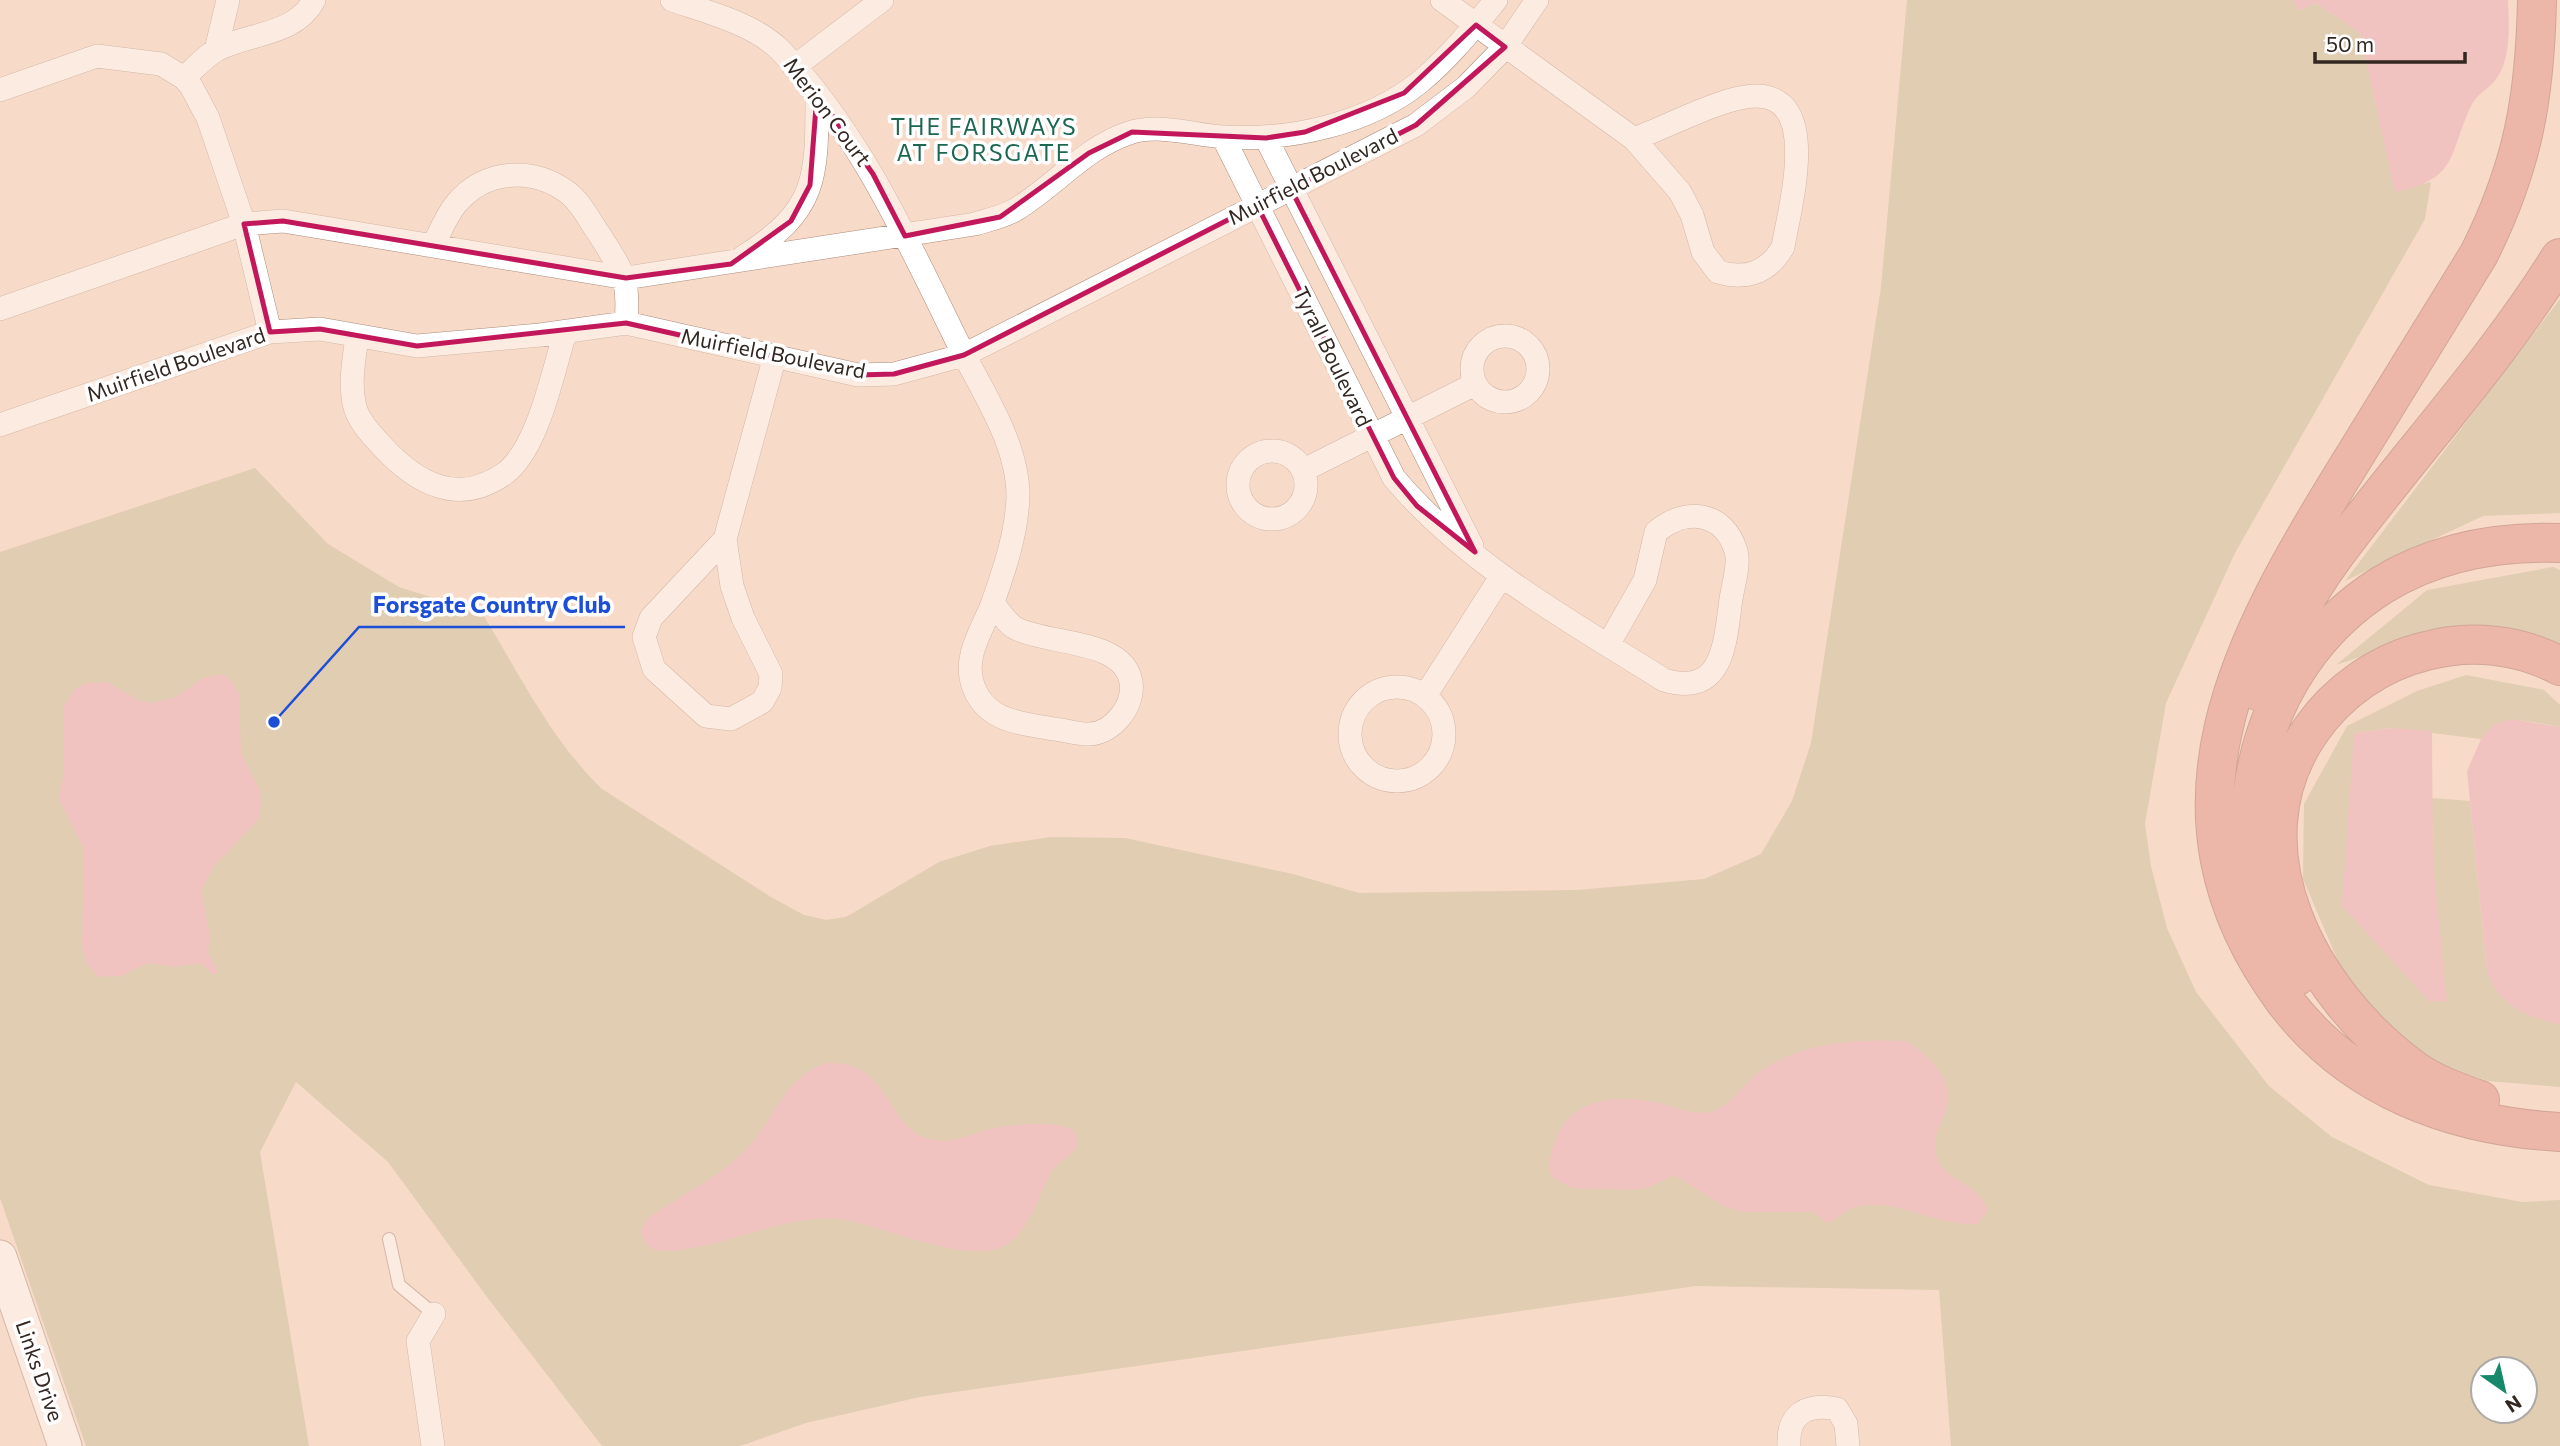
<svg xmlns="http://www.w3.org/2000/svg" width="2560" height="1446" viewBox="0 0 2560 1446" font-family="Commissioner,sans-serif">
<style>
.green{fill:#c4bc97;fill-rule:evenodd}
.water{fill:#e7a5b5}
.lines{fill:none;stroke-linecap:round;stroke-linejoin:round}
.lane-casing{stroke:#a88c7d;stroke-width:14}
.street-casing{stroke:#a88c7d;stroke-width:24}
.secondary-casing{stroke:#a88c7d;stroke-width:35}
.highway-casing{stroke:#a2675f;stroke-width:40}
.lane{stroke:#fff;stroke-width:12}
.street{stroke:#fff;stroke-width:23}
.secondary{stroke:#fff;stroke-width:33}
.highway{stroke:#de8a81;stroke-width:38}
.marked{fill:none;stroke:#c2185b;stroke-width:5;stroke-linejoin:round}
.labels{text-anchor:middle;stroke-width:7;stroke-linejoin:round;paint-order:stroke}
.street-label{font-size:21px;fill:#322721;stroke:#fff}
.neighbourhood-label{font-size:23px;letter-spacing:2px;fill:#1d6650;stroke:#fff}
.leader{fill:none;stroke:#1d4ed8;stroke-width:2.5}
.callout-dot{fill:#1d4ed8;stroke:#fff;stroke-width:2.5}
.callout-label{font-size:23px;text-anchor:middle;font-weight:bold;fill:#1d4ed8;stroke:#fff;stroke-width:7;stroke-linejoin:round;paint-order:stroke}
</style>
<rect width="100%" height="100%" fill="#f8dac9"/>
<path class="green" d="M1907 0H2293L2299 11 2316 3 2360 33 2395 191 2431 182 2425 219 2235 553 2166 703 2145 824 2151 866 2167 928 2196 992 2269 1086 2332 1137 2429 1185 2522 1202 2560 1200V1446H1951L1939 1290 1696 1286 920 1397 806 1423 740 1446H602L487 1297 388 1162 296 1082 260 1152 309 1446H86L0 1198V552L255 468 328 544 399 587 482 613C519 673 551 740 602 789L771 897 804 915 826 920 846 917 939 862 990 846 1051 837 1125 838 1293 874 1359 893 1577 890 1704 879 1761 854 1792 801 1811 743 1881 287ZM2483 1369H2525V1411H2483Z
M2560 299V513L2483 516 2345 581Z
M2553 567 2560 570V650L2431 633 2336 665 2427 590Z
M2466 675 2544 690 2560 705V727C2527 722 2505 711 2481 739L2392 728 2354 733 2433 865 2432 798 2470 801 2487 972 2529 1015 2560 1025V1087L2488 1081 2428 1062 2349 987 2303 879 2304 804 2347 726 2417 691Z"/>
<path class="water" d="M2293 0H2508C2509 25 2512 63 2493 83 2485 91 2476 95 2471 106 2448 155 2459 179 2395 192L2360 33 2316 3 2299 11Z
M222 674 231 680 239 694 241 753 260 791 261 804 258 820 213 867 201 890 210 936 208 953 218 972 213 975 201 963 173 967 148 963 121 976 98 977 86 962 82 948 84 849 59 799 64 770V706L74 690 86 683 107 682 140 701 151 703 176 697 203 678Z
M2511 719 2560 727V1025C2524 1014 2502 1009 2487 972L2467 771 2481 739 2493 725Z
M2392 728 2432 731 2433 865 2447 1001 2430 1002 2342 906 2354 733Z
M1906 1041C1927 1054 1953 1077 1947 1106 1942 1125 1930 1137 1937 1158 1946 1183 1985 1186 1987 1211L1978 1224C1930 1226 1906 1200 1859 1206 1844 1208 1839 1220 1826 1223L1814 1212H1742L1722 1205 1678 1177 1672 1176 1648 1188 1634 1190 1572 1188 1551 1176C1547 1161 1553 1144 1560 1130 1578 1097 1622 1095 1655 1102 1675 1106 1692 1117 1713 1111 1731 1106 1742 1085 1757 1074 1799 1042 1855 1039 1906 1041Z
M828 1063C895 1062 884 1133 935 1140 956 1143 973 1133 993 1128 1011 1125 1064 1119 1076 1133L1078 1145C1072 1156 1059 1161 1052 1171 1038 1193 1035 1219 1013 1240 978 1273 883 1224 840 1219 826 1218 811 1219 798 1221 766 1226 677 1260 653 1249 646 1245 643 1239 641 1232L647 1219C680 1195 720 1178 748 1147 775 1119 786 1073 828 1063Z"/>
<g class="lines">
<defs>
<path id="lane" d="M389 1239 399 1285 434 1314"/>
<path id="street" d="M672 0C707 12 755 24 781 51 861 135 908 242 959 345 982 391 1018 443 1018 496 1017 532 1005 568 993 602 984 627 964 654 972 682 983 721 1019 723 1054 729 1066 730 1079 735 1090 734 1113 733 1135 705 1131 682 1124 639 1050 645 1017 629 1007 624 1000 612 993 603
M1442 0 1634 139 1680 192 1692 215 1703 252 1718 272C1746 280 1768 273 1783 247 1790 205 1825 84 1745 97 1716 101 1664 128 1634 139
M216 50 228 0
M794 67 882 0
M184 78C194 69 205 56 218 49 250 33 296 35 314 0
M0 90 97 56 161 64 184 78 191 86 208 118 244 224 270 332
M1223 137 1394 478C1466 564 1570 621 1664 680 1724 698 1725 642 1731 599 1733 586 1740 564 1736 551 1724 511 1685 507 1656 532L1645 580 1608 645
M1266 138 1472 546
M433 246C440 232 446 216 456 204 484 170 531 166 567 192 581 202 589 220 599 234 622 271 630 278 626 323
M743 257C818 210 817 178 817 94
M0 309 244 224 283 221 626 278 975 224C988 220 1002 217 1015 210 1055 186 1084 148 1129 133 1159 123 1193 135 1224 137 1290 141 1368 124 1420 82 1449 58 1472 29 1496 0
M1472 369a33 33 0 1 1 66 0a33 33 0 1 1-66 0Z
M357 337C354 360 349 384 355 407 359 422 372 435 382 446 415 482 457 507 504 474 538 450 553 371 565 333
M0 425 270 332 320 329 417 346 540 335 626 323 858 375 894 374 964 355 1416 125 1466 87 1505 47 1537 0
M1238 485a34 34 0 1 1 68 0a34 34 0 1 1-68 0Z
M1304 470 1475 384
M725 539 732 586 743 618 771 674 770 688 762 702 731 719 706 716 654 669 644 637 651 618 725 539 775 356
M1350 734a47 47 0 1 1 94 0a47 47 0 1 1-94 0Z
M1425 696 1501 577
M433 1446 418 1341 434 1314
M1789 1446C1787 1413 1808 1403 1837 1409L1846 1424 1848 1446"/>
<path id="secondary" d="M0 1257 65 1446"/>
<path id="highway" d="M2537 0C2535 98 2523 166 2479 254 2436 324 2392 395 2349 465 2242 638 2144 811 2284 1000 2351 1089 2452 1126 2560 1132
M2258 691C2280 645 2303 598 2334 556 2408 456 2494 364 2560 258
M2297 976C2210 848 2251 667 2382 585 2436 552 2498 541 2560 543
M2480 1100C2457 1092 2432 1083 2413 1069 2311 995 2229 847 2311 730 2338 691 2380 662 2426 651 2471 639 2519 644 2560 666"/>
</defs>
<use href="#lane" class="lane-casing"/>
<use href="#street" class="street-casing"/>
<use href="#secondary" class="secondary-casing"/>
<use href="#highway" class="highway-casing"/>
<use href="#lane" class="lane"/>
<use href="#street" class="street"/>
<use href="#secondary" class="secondary"/>
<use href="#highway" class="highway"/>
</g>
<path d="M0 0H2560V1446H0ZM1476 25 1505 47 1416 125 1291 189 1475 552 1417 506 1394 478 1257 205 964 355 894 374 858 375 626 323 417 346 320 329 270 332 244 224 283 221 626 278 731 264 791 221 810 185 817 94 873 174 905 236 1000 217 1089 153 1132 132 1266 138 1305 132 1404 93Z" fill="#f8dac9" fill-opacity=".55" fill-rule="evenodd"/>
<path class="marked" d="M1476 25 1505 47 1416 125 1291 189 1475 552 1417 506 1394 478 1257 205 964 355 894 374 858 375 626 323 417 346 320 329 270 332 244 224 283 221 626 278 731 264 791 221 810 185 817 94 873 174 905 236 1000 217 1089 153 1132 132 1266 138 1305 132 1404 93Z"/>
<g class="labels">
<g class="street-label">
<text transform="translate(827 112) rotate(53)" y="7">Merion Court</text>
<text transform="translate(1313 177) rotate(-27)" y="7">Muirfield Boulevard</text>
<text transform="translate(773 354) rotate(11)" y="7">Muirfield Boulevard</text>
<text transform="translate(1332 357) rotate(64)" y="7">Tyrall Boulevard</text>
<text transform="translate(176 365) rotate(-19)" y="7">Muirfield Boulevard</text>
<text transform="translate(39 1371) rotate(71)" y="7">Links Drive</text>
</g>
<g class="neighbourhood-label">
<text x="984" y="135">THE FAIRWAYS<tspan x="984" dy="26">AT FORSGATE</tspan></text>
</g>
</g>
<path class="leader" d="M274 722L359 627H625"/>
<circle class="callout-dot" cx="274" cy="722" r="7"/>
<g class="callout-label">
<text x="492" y="613">Forsgate Country Club</text>
</g>
<g transform="translate(2504 1390) rotate(146)"><circle r="33" fill="#ffffff" stroke="#ada9a6" stroke-width="2"/>
<path d="M0-5L12 26L0 18L-12 26Z" fill="#158969"/>
<text y="-10" font-size="19" font-weight="bold" text-anchor="middle" fill="#322721">N</text>
</g>
<path d="M2315 52v10h150v-10" fill="none" stroke="#322721" stroke-width="3.5"/>
<text x="2326" y="52" font-size="21" fill="#322721" stroke="#ffffff" stroke-width="5" paint-order="stroke">50 m</text>
</svg>
